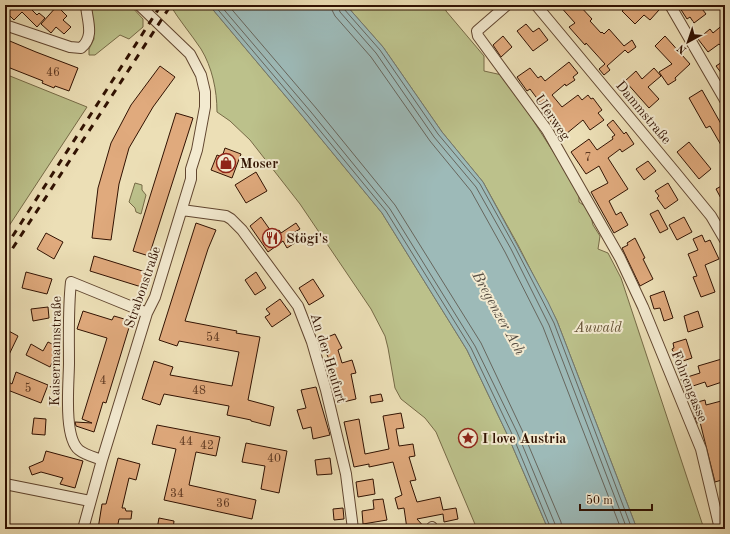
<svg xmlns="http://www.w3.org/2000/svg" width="730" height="534" viewBox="0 0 730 534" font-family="'Old Standard TT',serif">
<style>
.green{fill:#bcc18b;stroke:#766a46}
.water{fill:#9dbab8;stroke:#72776f}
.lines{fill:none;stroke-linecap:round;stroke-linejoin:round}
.shore{stroke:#67665d;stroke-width:1}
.building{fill:#e0aa7d;stroke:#311202}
.street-casing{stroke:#60452f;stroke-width:12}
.street{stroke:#f3ead0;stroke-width:10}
.rail{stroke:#311202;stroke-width:3;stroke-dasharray:7 7;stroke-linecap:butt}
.labels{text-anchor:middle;stroke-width:4;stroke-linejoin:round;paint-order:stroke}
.number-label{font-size:12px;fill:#5d3821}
.street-label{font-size:14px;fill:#311202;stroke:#f3ead0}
.poi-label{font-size:14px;font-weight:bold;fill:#311202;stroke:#f3ead0;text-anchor:start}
.park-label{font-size:14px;font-style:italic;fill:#624f32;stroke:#f3ead0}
.water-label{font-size:15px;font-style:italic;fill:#574d42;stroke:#f3ead0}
</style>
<rect width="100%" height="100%" fill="#ecdfb6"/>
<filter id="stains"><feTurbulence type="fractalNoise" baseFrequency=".005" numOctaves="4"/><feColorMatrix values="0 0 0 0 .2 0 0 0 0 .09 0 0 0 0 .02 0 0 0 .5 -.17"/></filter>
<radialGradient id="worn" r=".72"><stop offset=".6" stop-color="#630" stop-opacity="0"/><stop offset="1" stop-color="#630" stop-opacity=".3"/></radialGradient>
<path class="green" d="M90 5H130L143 19V27L129 39 120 35 95 55H89V49L94 39Z
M170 5H209L304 118 382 213 467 350 508 436 548 529H477L436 432 425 418 401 399 395 388 388 348 385 336 371 309 300 204 250 140 230 121 217 112C217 90 212 67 201 49 191 34 179 20 170 5Z
M346 5H445L446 11 484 56V71L502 75 529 114 579 192V202L589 209 593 225 600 236 598 249 608 253 621 278 704 529H637L557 321 518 245 483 182 442 132 383 47Z
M5 74 87 107 5 232Z
M135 183 142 185V190L146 195 141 214 136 212 135 208 129 202Z"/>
<path class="water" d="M209 5H346L383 47 442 132 483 182 548 302 557 321 637 529H548L508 436 467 350 382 213 304 118Z"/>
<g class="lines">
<path class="shore" d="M214 5 308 116 386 211 471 348 512 434 551 529
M220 5 311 112 390 209 475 346 517 432 555 524 556 529
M228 5 316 108 395 205 481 343 522 430 561 522 562 529
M332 5V10L335 16 371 57 430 141 471 191 505 252 543 327 621 529
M338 5 340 12 376 53 434 137 476 187 511 249 549 325 627 529
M343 5 344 9 380 50 438 134 480 184 515 247 554 323 632 529"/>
</g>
<path class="building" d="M5 5H30L28 6 37 15 39 13 45 18 37 27 22 12 14 20 5 11Z
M559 5H579L592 19 590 21 601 33 602 32 604 34 609 29 624 46 632 40 636 47 628 53 625 50 607 66 610 70 604 75 599 69 605 64 586 43 585 45 569 27 575 23Z
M629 5H654L659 10 650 20 644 15 635 24 622 11Z
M678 5H699L706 14 694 23 690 17 687 19Z
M57 6 67 16 63 20 71 27 64 34 56 27 51 33 41 24Z
M725 23V41L720 45 719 44 708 52 698 39 710 29 713 33Z
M526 24 533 32 539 28 548 40 533 51 517 31Z
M503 36 512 47 501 57 493 45Z
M665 36 690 64 675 78 676 80 668 85 659 72 672 64 655 46Z
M5 39 36 52 78 68 69 91 55 86 54 88 42 83 43 81 5 66Z
M725 60V78L716 66Z
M569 62 578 73 573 77 575 80 566 86 565 84 552 95 562 107 578 95 582 100 588 95 591 99 593 98 602 110 598 113 604 120 590 130 583 120 566 134 562 128 560 130 557 125 555 127 548 118 547 119 541 111 545 109 530 89 527 91 517 77 530 68 538 78 541 76 545 81Z
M160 66 175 77 153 107 129 148 119 184 111 240 92 238 98 188 111 143 131 105Z
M654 68 661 76 648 87 659 99 649 108 625 81 636 71 642 79Z
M702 90 725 131V152L710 126 706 128 689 98Z
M176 113 193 118 149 256 133 251Z
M613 120 624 134 626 132 634 144 622 152 620 149 608 158 628 189 609 201 616 215 621 212 628 225 614 233 591 192 608 183 599 166 586 174 571 152 589 139 597 150 613 139 612 137 615 135 607 125Z
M689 142 711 169 699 179 677 152Z
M225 148 241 154 232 178 211 170 217 155 222 157Z
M648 161 656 171 644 180 636 169Z
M256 172 267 191 246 203 235 185Z
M668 183 678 200 665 209 657 198 659 196 655 191Z
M725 184V206L716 189Z
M658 210 668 229 660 233 650 214Z
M261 217 273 234 279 230 281 233 296 223 300 229 293 233 298 241 287 248 283 241 268 252 250 226Z
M684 217 692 232 677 240 669 225Z
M196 223 216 230 208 249 185 321 237 331 236 333 260 337 248 400 274 407 270 426 251 421V420L227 415 229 406 164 394 160 405 142 399 154 361 173 367 170 375 232 386 239 352 179 341 177 346 159 340Z
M46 233 63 242 54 259 37 249Z
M702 235 705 242 710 240 719 259 705 265 715 292 701 297 693 277 697 276 688 254 698 250 693 239Z
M635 238 645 258 643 259 653 279 640 286 622 248 628 245 627 243Z
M94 256 152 274 148 289 90 271Z
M26 272 52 279 47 294 22 288Z
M256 272 266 288 255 295 245 280Z
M313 279 324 296 309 305 299 288Z
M664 291 673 318 664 321 660 308 654 309 650 296Z
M280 299 291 314 272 327 265 317 270 314 266 309Z
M48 307 49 318 33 321 31 309Z
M83 311 112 320 114 316 131 321 106 403 103 402 94 432 76 426 75 422 92 423 82 419 107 338 77 329Z
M698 311 703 327 688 332 684 316Z
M5 329 18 336 5 363Z
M335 334 342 348 338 350 342 363 352 360 356 373 351 374 356 399 339 403 335 388 337 387 329 359 320 340Z
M686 339 692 358 677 363 672 349 674 348 673 343Z
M48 342 60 348 50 367 26 355 31 344 43 351Z
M725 358V381L707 387 705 382 684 389 681 379 700 373 698 366Z
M16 372 48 385 41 403 5 389V380L12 384Z
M316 387 330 435 313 439 311 427 303 429 297 410 306 408 301 390Z
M381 394 383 401 371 403 370 396Z
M705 400 706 405 725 400V447L722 448 725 461V479L715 482 700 422 697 423 693 410H695L694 403Z
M401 413 404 428 396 429 399 446 413 444 415 456 409 457 416 480 410 481 417 502 440 497 443 510 456 508 458 519 444 522 443 514 417 519 426 529H407L404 508 398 509 395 498 402 495 393 462 369 467V464L354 467 344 422 359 419 365 454 389 449 383 416Z
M34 418 46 419 45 435 32 434Z
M157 425 220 437 216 456 196 452 189 485 256 500 252 519 164 500 176 449 152 444Z
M246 443 287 451 279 493 261 489 265 466 242 462Z
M46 451 83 461 75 488 60 484 63 478 41 472 32 475 29 467 43 461Z
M118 458 140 464 136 480 129 478 122 508H125L126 511H132L131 519H119L117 529H98L102 504H106Z
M330 458 332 474 317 475 315 460Z
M373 479 375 494 358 497 356 482Z
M383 499 387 520 363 524 362 511 374 509 373 500Z
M343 508 344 519 334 520 333 509Z
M159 518 174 521 173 529H157Z"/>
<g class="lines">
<defs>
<path id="street" d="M507 5 477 31 478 36 547 130 620 258 643 307 701 449 720 529
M536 5 675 172 711 216 725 240
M670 5 725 100
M5 25 70 47 81 48C95 36 87 21 86 5
M182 210 226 216 231 219 242 230 298 306 312 342 326 390 346 474 353 529
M102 460C94 457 85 455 79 450 63 437 69 382 69 363 69 336 68 309 71 282L147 313
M5 484 90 501
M432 527 433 529
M83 529 102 460 147 313 155 297 191 179V169L197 150 205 107V92L201 75 190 54 139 5"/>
</defs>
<use href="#street" class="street-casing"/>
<use href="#street" class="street"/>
<path class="rail" d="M5 248 161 5
M5 260 171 5"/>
</g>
<defs>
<symbol id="shop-ring" viewBox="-11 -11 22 22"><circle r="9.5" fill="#f3ead0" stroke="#8f2418" stroke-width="1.5"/><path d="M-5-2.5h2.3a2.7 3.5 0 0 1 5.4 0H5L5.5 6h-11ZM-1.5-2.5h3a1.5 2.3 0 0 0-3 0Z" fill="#8f2418"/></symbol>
<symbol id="restaurant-ring" viewBox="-11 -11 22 22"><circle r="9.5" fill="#f3ead0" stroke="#8f2418" stroke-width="1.5"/><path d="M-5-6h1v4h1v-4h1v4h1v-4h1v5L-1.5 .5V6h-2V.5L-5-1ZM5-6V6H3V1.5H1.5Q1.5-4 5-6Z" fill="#8f2418"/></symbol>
<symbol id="sight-ring" viewBox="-11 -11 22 22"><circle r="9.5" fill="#f3ead0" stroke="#8f2418" stroke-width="1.5"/><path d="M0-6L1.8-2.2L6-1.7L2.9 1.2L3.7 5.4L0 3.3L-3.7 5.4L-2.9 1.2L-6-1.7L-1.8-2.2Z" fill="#8f2418"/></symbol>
</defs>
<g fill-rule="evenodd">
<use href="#shop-ring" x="215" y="152" width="22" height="22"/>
<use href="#restaurant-ring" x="261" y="227" width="22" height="22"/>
<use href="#sight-ring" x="457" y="427" width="22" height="22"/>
</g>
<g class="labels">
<g class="number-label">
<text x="53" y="76">46</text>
<text x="588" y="161">7</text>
<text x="213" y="341">54</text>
<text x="103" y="384">4</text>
<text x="28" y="392">5</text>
<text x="199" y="394">48</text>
<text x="186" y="445">44</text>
<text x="207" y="449">42</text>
<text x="274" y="462">40</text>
<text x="177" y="497">34</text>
<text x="223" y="507">36</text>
</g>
<g class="street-label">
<text transform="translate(644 112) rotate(50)" y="5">Dammstraße</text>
<text transform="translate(553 117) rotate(56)" y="5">Uferweg</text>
<text transform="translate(142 287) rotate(-71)" y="5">Strabonstraße</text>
<text transform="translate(55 351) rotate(-89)" y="5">Kaisermannstraße</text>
<text transform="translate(329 358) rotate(73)" y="5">An der Heufurt</text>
<text transform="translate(690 386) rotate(68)" y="5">Fohrengasse</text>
</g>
<g class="poi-label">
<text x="240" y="168">Moser</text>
<text x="286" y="243">Stögi's</text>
<text x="482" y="443">I love Austria</text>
</g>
<g class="park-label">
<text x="598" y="332">Auwald</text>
</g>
<g class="water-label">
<text transform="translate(499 313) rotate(61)" y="5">Bregenzer Ach</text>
</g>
</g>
<rect width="730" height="534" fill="none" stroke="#ecdfb6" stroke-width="20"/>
<rect x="6" y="6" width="718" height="522" fill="none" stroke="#311202" stroke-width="2"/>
<rect x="10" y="10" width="710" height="514" fill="none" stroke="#311202"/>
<g transform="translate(688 42) rotate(220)" stroke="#f3ead0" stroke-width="3" paint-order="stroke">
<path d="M0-3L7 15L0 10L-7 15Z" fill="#311202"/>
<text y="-6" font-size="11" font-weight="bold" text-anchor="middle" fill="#311202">N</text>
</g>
<path d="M580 504v6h72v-6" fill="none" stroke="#311202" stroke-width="2"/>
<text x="586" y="504" font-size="12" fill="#311202" stroke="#f3ead0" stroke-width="3" paint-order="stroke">50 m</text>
<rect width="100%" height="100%" filter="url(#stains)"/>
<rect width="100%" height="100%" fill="url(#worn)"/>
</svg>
